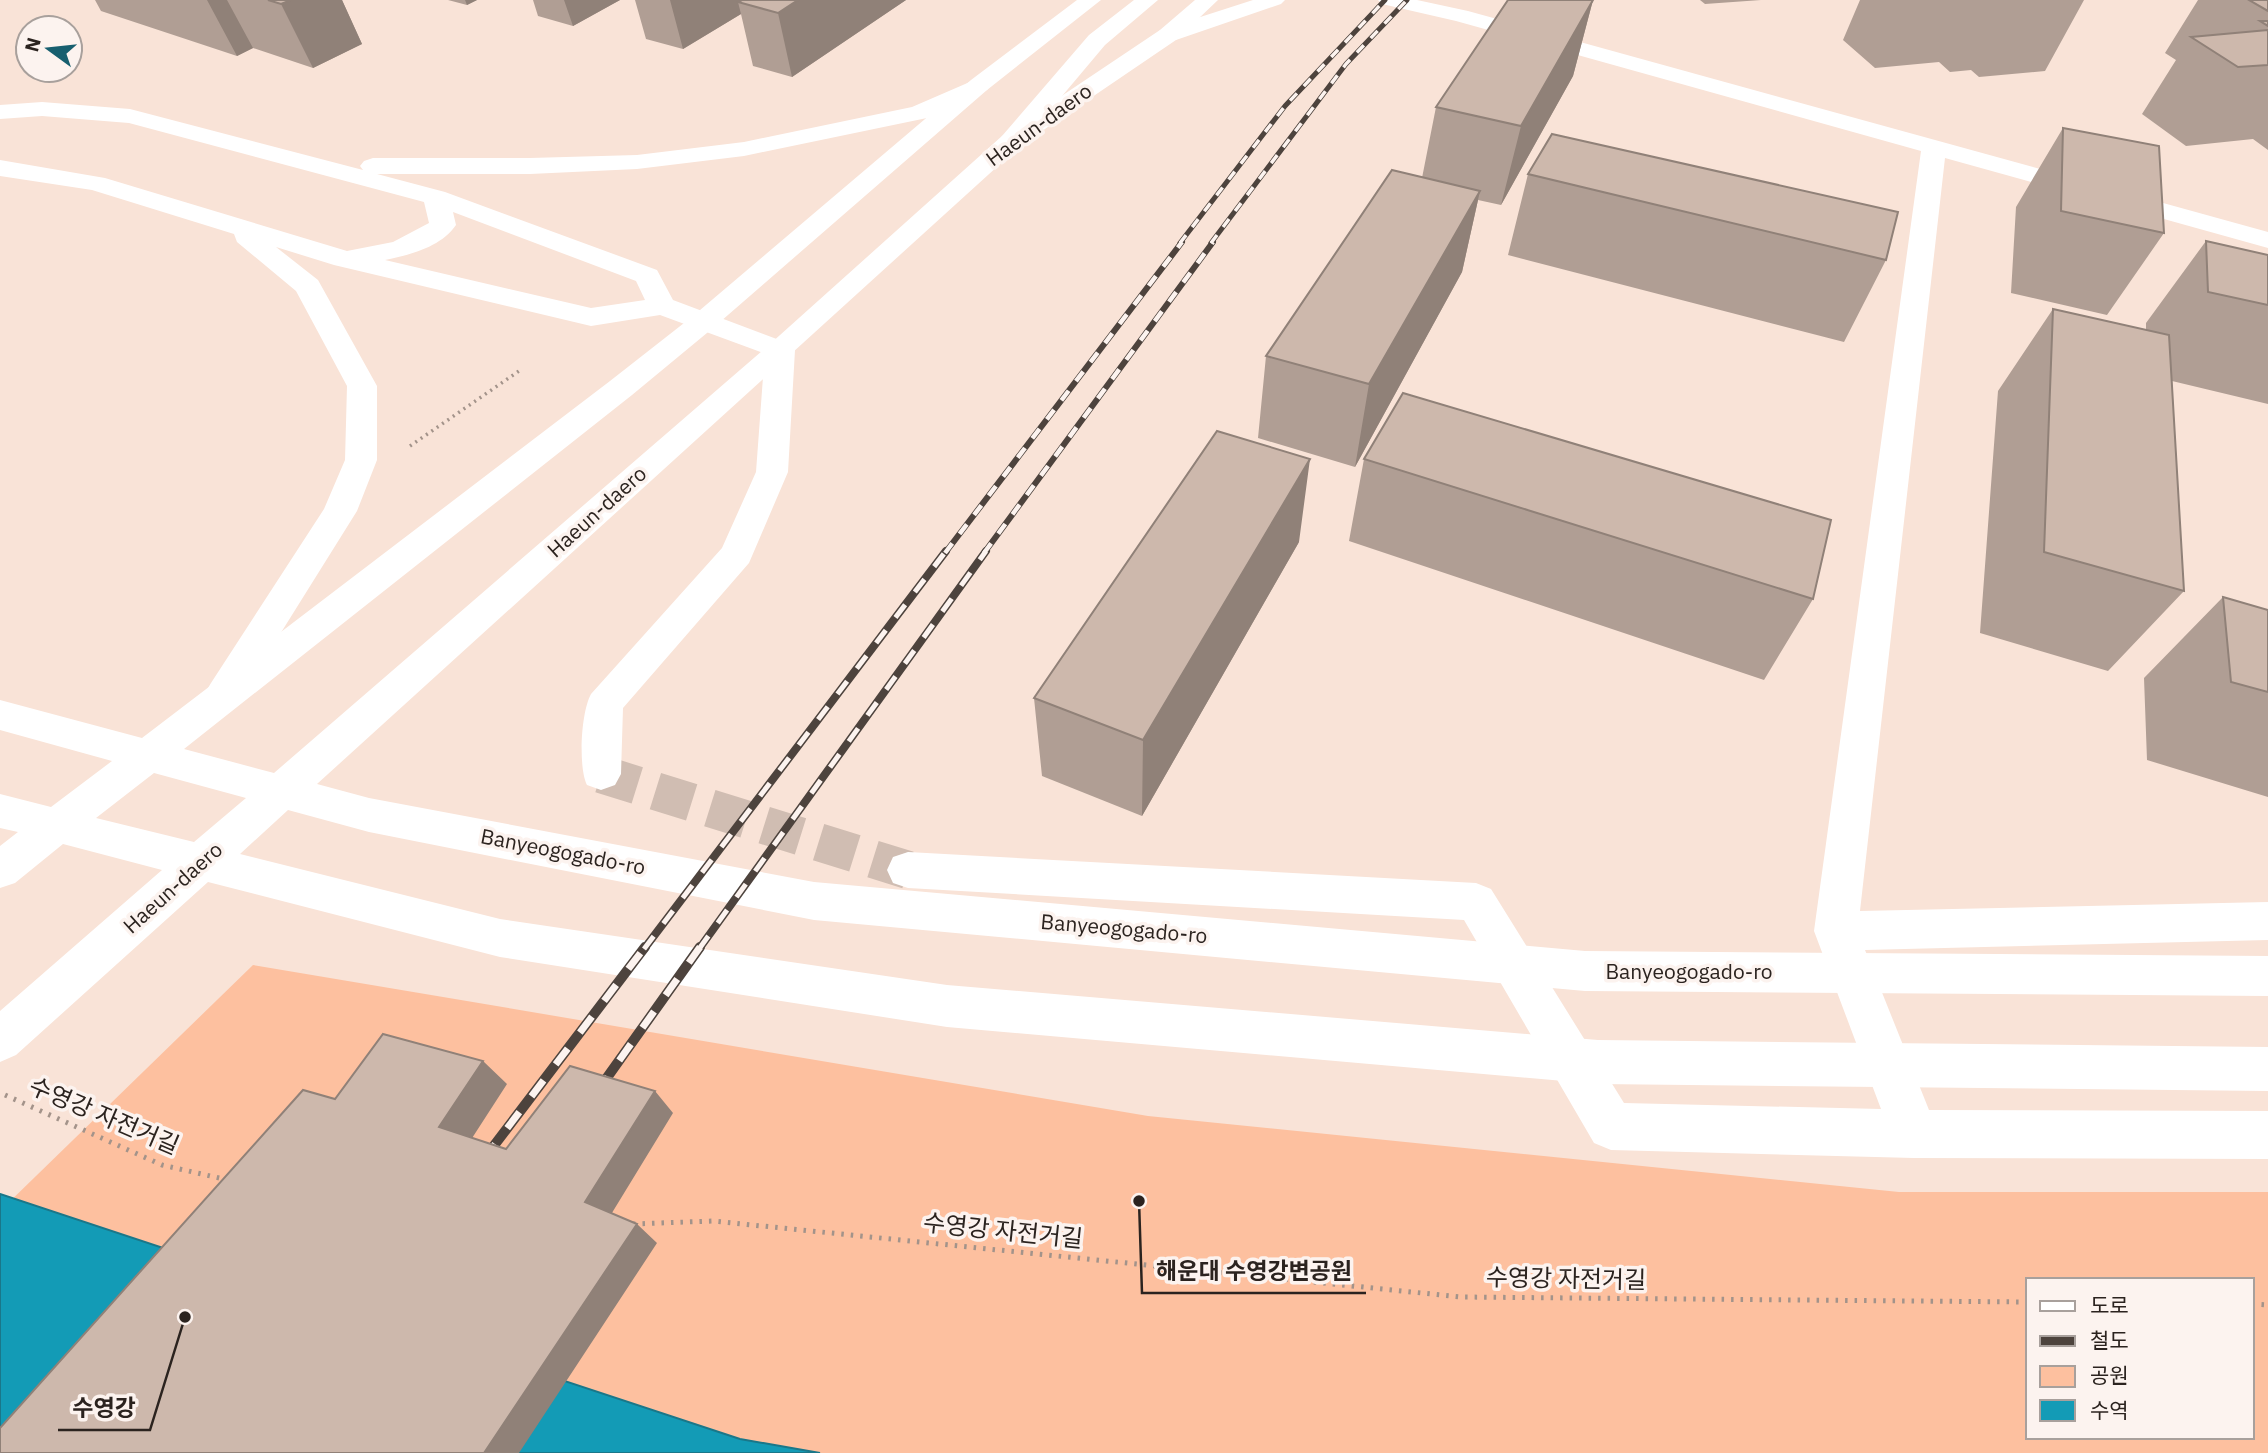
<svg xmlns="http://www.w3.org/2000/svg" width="2268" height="1453" viewBox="0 0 2268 1453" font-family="'IBM Plex Sans','Noto Sans KR',sans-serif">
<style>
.green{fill:#fdc09f;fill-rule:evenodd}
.water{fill:#139bb6;stroke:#1a7789;stroke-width:2}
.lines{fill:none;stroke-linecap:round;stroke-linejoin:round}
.minor-tunnel{stroke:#d0bdb2;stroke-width:38;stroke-dasharray:38 19;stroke-linecap:butt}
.path-far1{stroke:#a3938a;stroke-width:3.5;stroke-dasharray:2 4.5;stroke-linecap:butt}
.path{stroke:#a3938a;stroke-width:5;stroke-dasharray:2.5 7;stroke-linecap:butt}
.minor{fill:#fff;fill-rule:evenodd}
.major{fill:#fff;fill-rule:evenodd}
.highway{fill:#fff;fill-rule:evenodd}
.rail-far3-casing{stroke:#4d433d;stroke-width:5}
.rail-far2-casing{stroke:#4d433d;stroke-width:6}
.rail-far1-casing{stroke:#4d433d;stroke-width:8}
.rail-casing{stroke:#4d433d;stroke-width:10}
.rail-far3{stroke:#fcf3ef;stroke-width:3.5;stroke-dasharray:10;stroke-linecap:butt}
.rail-far2{stroke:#fcf3ef;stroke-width:4.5;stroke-dasharray:12;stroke-linecap:butt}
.rail-far1{stroke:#fcf3ef;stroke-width:5;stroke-dasharray:16;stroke-linecap:butt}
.rail{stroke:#fcf3ef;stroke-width:7;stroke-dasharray:20;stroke-linecap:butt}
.wall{fill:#b09e94}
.shaded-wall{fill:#908178}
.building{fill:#cdb8ac;stroke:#908178;stroke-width:2}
.labels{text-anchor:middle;stroke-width:7;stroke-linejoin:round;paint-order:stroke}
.street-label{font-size:21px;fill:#2b231f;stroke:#fcf3ef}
.near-street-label{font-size:24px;fill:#2b231f;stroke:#fcf3ef}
.leader{fill:none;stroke:#2b231f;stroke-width:2.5}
.callout-dot{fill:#2b231f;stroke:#fcf3ef;stroke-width:2.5}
.callout-label{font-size:23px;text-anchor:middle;font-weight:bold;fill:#2b231f;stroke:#fcf3ef;stroke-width:7;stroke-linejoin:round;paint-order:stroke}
</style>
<rect width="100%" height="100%" fill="#f9e3d7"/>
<path class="green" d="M253 965 1148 1116 1899 1192H2268V1453H0V1211ZM2028 1280H2252V1437H2028Z"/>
<path class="water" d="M0 1194 740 1439 820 1453H0Z"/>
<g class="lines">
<path class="minor-tunnel" d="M601 774 908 870"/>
<path class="path-far1" d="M410 446 519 371"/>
<path class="path" d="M5 1095 162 1165 228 1180
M633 1224 713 1221 1461 1297 2028 1302
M2252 1304 2268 1305"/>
<path class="minor" d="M1134 0H1158L1105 45 1020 146 1011 148 1002 146 999 141 1002 136 1089 35Z
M1253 0H1285L1281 4 1176 40H1160L1157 35 1160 30Z
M1378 0H1417L1468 11 2268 232V248L1945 158 1860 911 2268 902V940L1865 950 1929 1110 2268 1111V1159L1914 1158 1611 1150 1594 1143 1464 920 908 888 893 883 887 870 893 857 908 852 1476 883 1491 889 1624 1103 1881 1109 1814 931 1921 151 1456 21 1382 4Z
M780 341 790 344 795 350 788 472 749 563 623 708 621 774 615 785 601 790 587 785C578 767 581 712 591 694L722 548 756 472 765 350 770 344Z"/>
<path class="major" d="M1077 0H1101L987 90 713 328 632 395 184 749 274 773 770 344 1002 136 1160 30 1195 0H1218L1176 40 1020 146 317 784 369 798 814 882 1585 951 2268 956V996L1585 991 814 920 369 832 288 810 240 854 500 919 947 985 1598 1040 2268 1047V1091L1598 1084 947 1027 500 957 208 882 16 1055 0 1062V1011L162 870 63 844 15 883 0 888V846L18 832 0 828V794L51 807 112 761 0 730V700L142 738 610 381 693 316 971 80ZM154 773 246 798 194 842 96 818Z"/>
<path class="highway" d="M979 78 987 80 991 85 987 90 927 118 744 156 637 169 530 174H377L445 192 657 270 673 300 790 344 795 350 790 356 780 359 660 315 591 326 334 265 276 247 318 280 377 386V460L357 511 237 703 224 708 211 703 205 693 211 683 324 509 345 460 347 386 296 291 237 242 234 234 92 190 0 176V160L105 178 347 251 393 242 429 223 424 202 129 123 42 116 0 119V105L42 102 130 109 363 170 360 166 364 161 373 158H530L637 155 744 142 912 107ZM453 212 636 281 645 300 591 308 385 260C410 255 441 247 456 225Z"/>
<defs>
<path id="rail-far3" d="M1180 243 1285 106 1385 0
M1211 243 1346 64 1407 0"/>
<path id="rail-far2" d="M945 553 1182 242
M984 553 1213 242"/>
<path id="rail-far1" d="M644 949 946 551
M699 949 986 551"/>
<path id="rail" d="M596 1093 700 947
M483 1160 645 947"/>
</defs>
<use href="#rail-far3" class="rail-far3-casing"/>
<use href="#rail-far2" class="rail-far2-casing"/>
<use href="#rail-far1" class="rail-far1-casing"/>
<use href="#rail" class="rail-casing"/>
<use href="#rail-far3" class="rail-far3"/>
<use href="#rail-far2" class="rail-far2"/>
<use href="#rail-far1" class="rail-far1"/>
<use href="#rail" class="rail"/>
</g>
<path class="wall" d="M95 0H342L362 44 313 68 253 48 237 56 101 11Z
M448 0H477L467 5Z
M533 0H620L573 26 538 16Z
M635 0H906L792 77 753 66 741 14 683 49 646 39Z
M1593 0 1573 76 1501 205 1478 200 1462 272 1355 467 1258 438 1266 356 1422 178 1436 107Z
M1700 0H1761L1705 4Z
M1860 0H2084L2045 71 1979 77 1971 70 1950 72 1939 62 1875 68 1843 40Z
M2198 0H2268V150L2253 139 2186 146 2142 114 2176 60 2165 53Z
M2063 128 2164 233 2107 315 2011 293 2016 207Z
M1528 174 1886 260 1844 342 1508 255Z
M2206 241 2268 255V404L2172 381 2184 591 2108 671 1980 633 1998 391 2053 309 2146 330V323Z
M1364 459 1813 599 1764 680 1349 541Z
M1299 542 1142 816 1042 776 1034 698Z
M2223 597 2268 610V797L2147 760 2144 678Z"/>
<path class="shaded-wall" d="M207 0H227L253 48 237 56Z
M291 0H342L362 44 313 68 281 4Z
M465 0H477L467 5Z
M564 0H620L573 26Z
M670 0H765L738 2 741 14 683 49Z
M798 0H906L792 77 778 13Z
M1593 0 1573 76 1501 205 1521 126Z
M1480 191 1462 272 1355 467 1369 384Z
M1310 459 1299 542 1142 816 1143 740Z
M483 1061 507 1084 465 1149 439 1127Z
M655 1091 673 1113 607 1221 585 1202Z
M637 1224 657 1243 519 1453H484Z"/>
<path class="building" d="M268 0H291L281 4Z
M742 0H798L778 13 738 2Z
M1508 0H1593L1521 126 1436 107Z
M2249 0H2268V11Z
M2260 21H2268V26Z
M2268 30V65L2238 67 2191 37Z
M2063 128 2159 146 2164 233 2061 211Z
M1552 134 1898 212 1886 260 1528 174Z
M1392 170 1480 191 1369 384 1266 356Z
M2206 241 2268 255V305L2208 292Z
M2053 309 2169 335 2184 591 2044 552Z
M1403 393 1831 520 1813 599 1364 459Z
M1217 431 1310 459 1143 740 1034 698Z
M2223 597 2268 610V692L2231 682Z
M383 1034 483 1061 439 1127 506 1149 570 1066 655 1091 585 1202 637 1224 484 1453H0V1428L303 1090 335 1099Z"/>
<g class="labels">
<g class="street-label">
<text transform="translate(1039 125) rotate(-36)" y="7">Haeun-daero</text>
<text transform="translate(597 512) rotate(-42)" y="7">Haeun-daero</text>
<text transform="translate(563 852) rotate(11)" y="7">Banyeogogado-ro</text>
<text transform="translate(173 888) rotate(-42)" y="7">Haeun-daero</text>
<text transform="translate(1124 929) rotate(5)" y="7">Banyeogogado-ro</text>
<text x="1689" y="979">Banyeogogado-ro</text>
</g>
<g class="near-street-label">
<text transform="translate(104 1116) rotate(23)" y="8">수영강 자전거길</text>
<text transform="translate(1003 1231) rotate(6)" y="8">수영강 자전거길</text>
<text transform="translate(1566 1279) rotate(1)" y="8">수영강 자전거길</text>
</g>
</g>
<path class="leader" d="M1139 1201L1142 1293H1366M185 1317L150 1430H58"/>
<g class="callout-dot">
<circle cx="1139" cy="1201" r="7"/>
<circle cx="185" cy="1317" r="7"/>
</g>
<g class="callout-label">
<text x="1254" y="1279">해운대 수영강변공원</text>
<text x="104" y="1416">수영강</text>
</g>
<rect x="2026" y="1278" width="228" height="161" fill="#fcf3ef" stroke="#a8a09c" stroke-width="2"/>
<rect x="2040" y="1301" width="35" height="10" fill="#ffffff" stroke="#a8a09c" stroke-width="2"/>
<text x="2090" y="1313" font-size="21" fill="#2b231f">도로</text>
<rect x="2040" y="1336" width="35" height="10" fill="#4d433d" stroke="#a8a09c" stroke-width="2"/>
<text x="2090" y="1348" font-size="21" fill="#2b231f">철도</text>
<rect x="2040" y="1366" width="35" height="21" fill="#fdc09f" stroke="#a8a09c" stroke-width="2"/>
<text x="2090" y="1383" font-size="21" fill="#2b231f">공원</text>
<rect x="2040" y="1400" width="35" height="21" fill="#139bb6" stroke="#a8a09c" stroke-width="2"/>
<text x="2090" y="1418" font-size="21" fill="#2b231f">수역</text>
<g transform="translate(49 49) rotate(285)"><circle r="33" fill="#fcf3ef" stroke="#a8a09c" stroke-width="2"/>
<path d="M0-5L12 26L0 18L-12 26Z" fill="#175f6f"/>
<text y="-10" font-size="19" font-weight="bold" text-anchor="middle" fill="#2b231f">N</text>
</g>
</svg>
